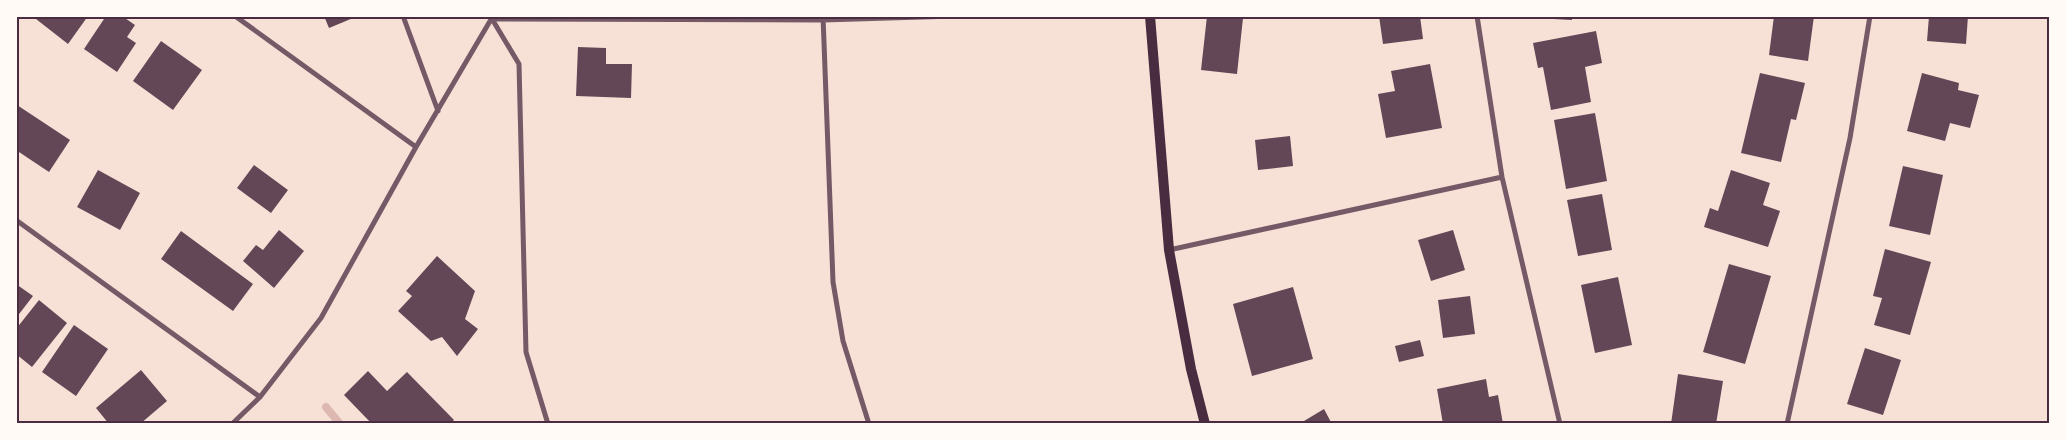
<svg xmlns="http://www.w3.org/2000/svg" width="2066" height="440" viewBox="0 0 2066 440" font-family="'Crimson Pro',serif">
<style>
.lines{fill:none;stroke-linecap:round;stroke-linejoin:round}
.stream{stroke:#dcb8b0;stroke-width:8}
.building{fill:#644757}
.minor{stroke:#755966;stroke-width:5}
.secondary{stroke:#4a2c40;stroke-width:10}
.neatline{fill:none;stroke:#4a2c40;stroke-width:2}
</style>
<rect width="100%" height="100%" fill="#f7e1d7"/>
<g class="lines">
<path class="stream" d="M326 407 340 424"/>
</g>
<path class="building" d="M38 16H88L68 44 36 19Z
M106 16H122L135 25 127 37 136 43 117 72 84 49Z
M324 16H358L329 28Z
M1207 16 1243 18 1237 74 1201 70Z
M1379 16H1420L1423 39 1383 44Z
M1535 16H1572V20L1535 18Z
M1774 16H1814L1808 61 1769 55Z
M1929 16H1968L1966 44 1927 41Z
M1596 31 1602 63 1585 67 1591 102 1551 110 1543 67 1538 68 1533 43Z
M161 41 202 70 173 110 133 81Z
M578 47 606 48V64H632L631 98 576 96Z
M1430 64 1442 128 1386 138 1378 94 1395 91 1391 71Z
M1760 73 1805 83 1796 120 1791 119 1781 162 1741 153Z
M1922 73 1959 83 1958 90 1979 95 1970 128 1950 123 1945 141 1907 131Z
M17 105 70 140 49 172 16 150Z
M1595 113 1607 181 1566 189 1554 120Z
M1290 136 1293 166 1258 170 1255 140Z
M254 165 288 190 271 213 237 188Z
M1903 166 1943 175 1930 235 1889 226Z
M98 170 140 193 120 230 77 207Z
M1731 170 1770 183 1763 205 1780 211 1768 247 1704 227 1710 208 1718 211Z
M1602 194 1612 250 1578 256 1567 200Z
M279 230 304 251 274 288 243 261 256 245 263 250Z
M1453 230 1465 270 1431 281 1418 240Z
M181 231 253 284 233 311 161 259Z
M1885 249 1931 262 1910 335 1874 325 1882 298 1873 296Z
M437 256 475 291 465 319 478 329 457 356 442 337 431 341 398 311 412 296 406 291Z
M1729 264 1771 276 1745 364 1703 352Z
M1618 277 1632 345 1595 353 1581 285Z
M16 284 33 296 16 318Z
M1293 287 1313 359 1252 376 1233 304Z
M1470 296 1475 334 1443 338 1438 300Z
M39 300 67 323 32 367 16 354V329Z
M74 325 108 349 76 396 42 372Z
M1420 340 1424 356 1399 362 1395 346Z
M1865 348 1901 360 1883 415 1847 404Z
M141 370 167 401 140 424H109L96 408Z
M368 371 387 391 407 372 454 420 450 424H372L344 395Z
M1678 374 1723 381 1716 424H1671Z
M1486 379 1489 397 1498 395 1503 424H1443L1437 389Z
M1324 409 1332 424H1299Z
M2048 410 2050 424H2047Z"/>
<g class="lines">
<path class="minor" d="M235 16 416 147
M403 16 438 111
M823 16 833 282 843 341 869 424
M1477 16 1502 177 1560 424
M492 19 823 20 955 16
M492 19 519 64 526 352 548 424
M16 220 260 397
M1169 250 1502 177
M232 424 260 397 321 318 416 147 493 16
M1787 424 1850 138 1870 16"/>
<path class="secondary" d="M1150 16 1169 250 1191 369 1205 424"/>
</g>
<rect width="2066" height="440" fill="none" stroke="#fffaf5" stroke-width="35"/>
<rect x="18" y="18" width="2030" height="404" class="neatline"/>
</svg>
